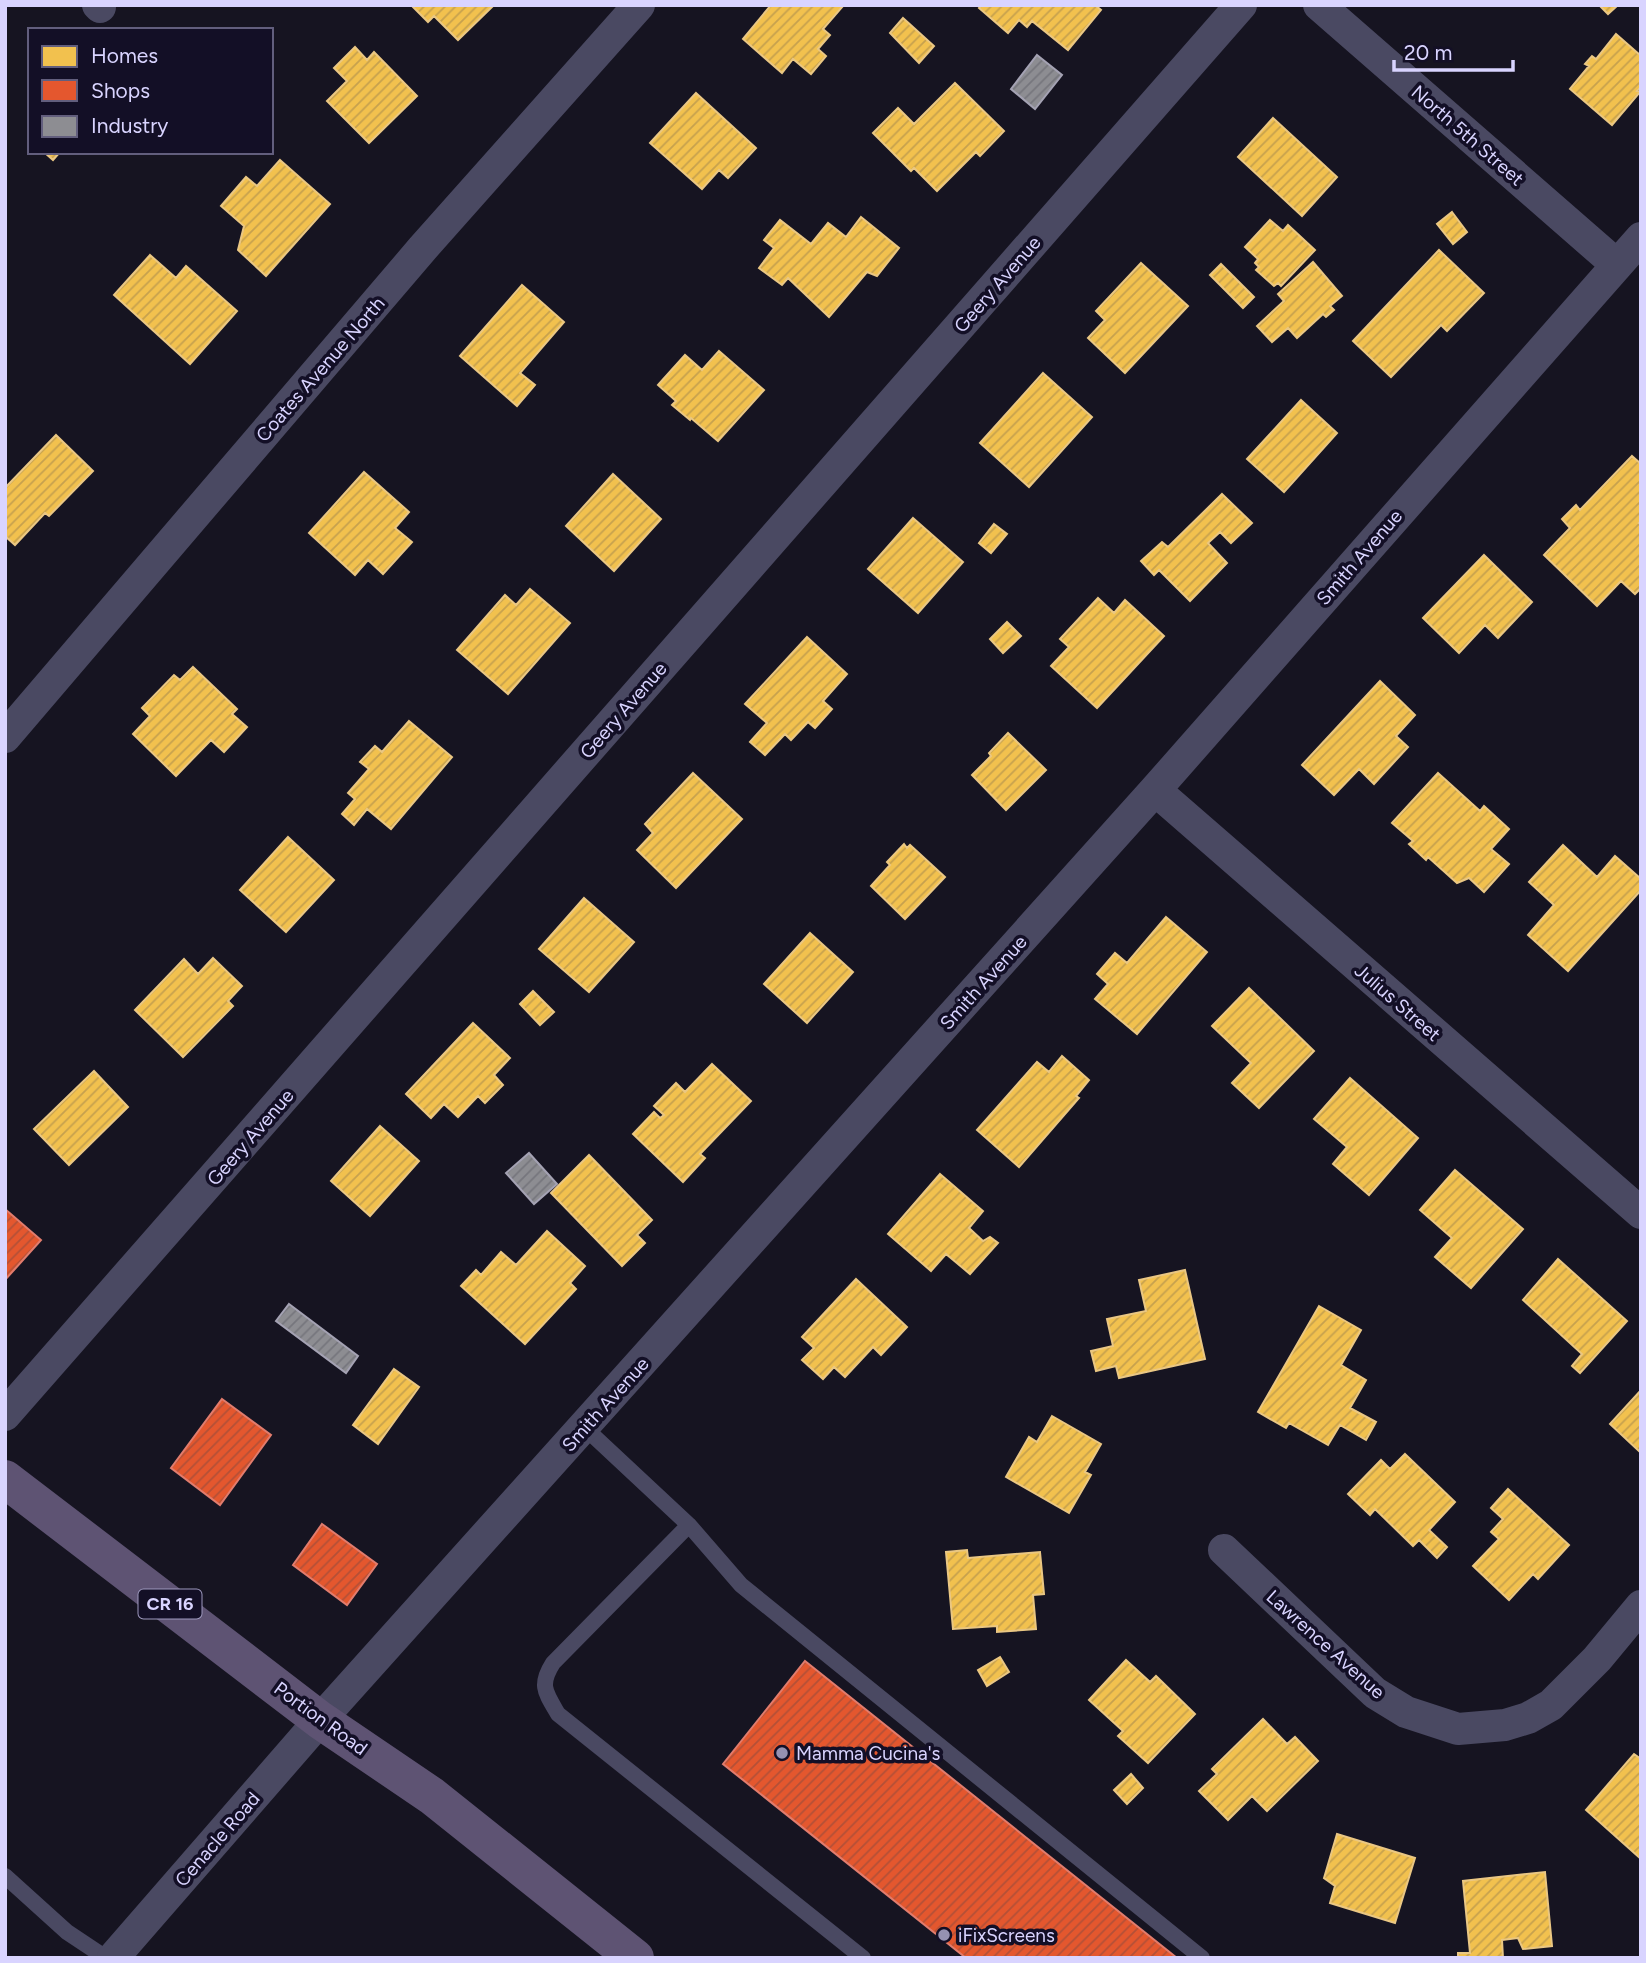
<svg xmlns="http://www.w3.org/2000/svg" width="1646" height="1963" viewBox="0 0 1646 1963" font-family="Figtree,sans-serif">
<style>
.homes{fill:url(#homes-hatch);stroke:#eac783;stroke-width:2}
.shops{fill:url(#shops-hatch);stroke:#e17c6d;stroke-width:2}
.industry{fill:url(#industry-hatch);stroke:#a4a2b3;stroke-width:2}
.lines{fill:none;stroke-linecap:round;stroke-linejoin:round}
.service{stroke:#4a4962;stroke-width:16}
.minor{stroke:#4a4962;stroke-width:32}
.primary{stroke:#5e5373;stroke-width:38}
.poi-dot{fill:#9591b1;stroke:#130f26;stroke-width:2.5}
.labels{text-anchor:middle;stroke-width:7;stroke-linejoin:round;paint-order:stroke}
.shield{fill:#130f26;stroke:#9e99be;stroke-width:2}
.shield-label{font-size:18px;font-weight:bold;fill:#d9d4ff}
.street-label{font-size:19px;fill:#d9d4ff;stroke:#130f26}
.poi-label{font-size:19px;fill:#d9d4ff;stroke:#130f26;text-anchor:start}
</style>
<defs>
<pattern id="homes-hatch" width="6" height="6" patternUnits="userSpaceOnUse" patternTransform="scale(1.75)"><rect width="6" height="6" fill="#f2c14e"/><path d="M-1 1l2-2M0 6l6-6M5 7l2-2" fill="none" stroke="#c6a14e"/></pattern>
<pattern id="shops-hatch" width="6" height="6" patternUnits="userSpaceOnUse" patternTransform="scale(1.75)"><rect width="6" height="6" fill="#e4572e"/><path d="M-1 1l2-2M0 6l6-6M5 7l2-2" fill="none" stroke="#b35037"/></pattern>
<pattern id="industry-hatch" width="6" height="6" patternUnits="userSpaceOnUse" patternTransform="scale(1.75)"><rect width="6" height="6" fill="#8d8d92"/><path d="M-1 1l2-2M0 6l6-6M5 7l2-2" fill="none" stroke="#76767d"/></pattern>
</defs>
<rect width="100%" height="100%" fill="#161421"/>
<path class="homes" d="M494 5 458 40 434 16 428 22 412 6Z
M771 5 843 6 823 29 830 35 818 49 826 56 811 74 793 59 782 73 743 39Z
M982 5H1095L1101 10 1068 50 1032 21 1027 27 1019 20 1008 33 979 8Z
M1599 5H1618L1608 14Z
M903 18 934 46 919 63 890 33Z
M1616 34 1641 56V87L1637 91 1640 92 1612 125 1570 89 1589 66 1585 64 1592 56 1596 59Z
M355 47 367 60 374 52 417 96 369 143 327 101 347 81 334 68Z
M955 83 1004 131 980 156 976 152 937 191 914 168 911 171 873 133 898 108 914 124Z
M696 93 756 148 728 178 719 170 702 189 650 143Z
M1273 118 1337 177 1302 216 1238 157Z
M44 152H60L53 160Z
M280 160 330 204 266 276 238 250 244 226 221 206 246 177 257 186Z
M1452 212 1467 232 1453 244 1437 224Z
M861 217 899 248 877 276 867 272 829 317 788 278 782 285 759 268 774 248 764 240 780 220 811 244 828 223 846 237Z
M1270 220 1283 231 1288 225 1315 250 1281 286 1278 283 1274 286 1256 270 1259 267 1255 263 1258 259 1245 247Z
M1439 250 1484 293 1447 331 1441 325 1391 377 1353 341Z
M150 255 176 278 186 266 237 311 190 364 114 295Z
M1313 262 1342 296 1330 306 1334 310 1326 317 1323 314 1297 338 1288 328 1272 342 1257 326 1284 301 1278 294Z
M1141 263 1188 306 1125 373 1088 338 1105 320 1096 311Z
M1221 264 1254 297 1243 308 1210 275Z
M522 285 564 322 520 373 535 385 517 406 460 356Z
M719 351 764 390 718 441 691 418 690 420 672 405 676 401 658 385 685 355 702 370Z
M1043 373 1092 417 1029 487 980 443Z
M1301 400 1337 433 1284 492 1247 459Z
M56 435 93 471 49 516 45 513 15 545 5 536V488Z
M1632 456 1641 464V521L1639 523 1641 525V588L1635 594 1621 581 1597 606 1544 555 1570 528 1562 519 1576 505 1580 510Z
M364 472 409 512 395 528 412 542 383 574 368 560 355 575 309 533Z
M613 474 661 519 614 571 566 526Z
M1222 494 1252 523 1231 543 1220 532 1208 543 1227 563 1190 601 1159 570 1154 575 1141 561 1162 542 1168 547Z
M913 518 963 562 918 613 868 569Z
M994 524 1007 534 991 553 979 543Z
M1484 555 1532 602 1498 638 1485 625 1459 653 1423 618Z
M530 589 570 623 508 694 457 650 505 595 516 605Z
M1098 598 1114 613 1125 600 1164 636 1097 708 1051 666 1069 647 1060 639Z
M1007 622 1021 636 1003 653 990 639Z
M807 637 847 674 823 701 832 709 815 728 808 722 791 740 785 734 765 755 750 742 767 723 745 704Z
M193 667 237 709 232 714 247 727 224 752 211 740 176 776 133 734 150 716 142 708 174 675 180 680Z
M1380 681 1415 715 1396 736 1408 747 1374 784 1359 769 1334 795 1302 765Z
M409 721 452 757 391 829 367 809 354 825 342 814 355 799 348 793 369 769 360 762 375 746 382 752Z
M1008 733 1046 770 1006 810 972 775 991 756 989 753Z
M693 773 742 819 676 888 637 850 653 833 645 824Z
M1438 773 1480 811 1484 806 1509 829 1491 849 1509 864 1484 892 1469 878 1457 883 1428 857 1426 860 1409 844 1413 841 1392 823Z
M288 837 334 880 286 932 240 890Z
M904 844 907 848 910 845 945 877 905 919 871 886 890 865 887 862Z
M1563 845 1597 877 1615 856 1641 879V890L1568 971 1528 935 1554 905 1529 882Z
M584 898 634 942 589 992 539 949Z
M1166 917 1207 952 1137 1034 1095 999 1108 984 1097 974 1115 953 1127 963Z
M810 933 853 972 807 1023 764 984Z
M213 958 242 986 228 1001 233 1006 183 1057 135 1010 184 959 198 974Z
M1249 988 1314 1051 1259 1108 1232 1083 1251 1063 1212 1026Z
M533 991 554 1012 540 1025 520 1004Z
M473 1023 510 1058 494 1075 503 1085 485 1103 478 1096 458 1117 444 1104 431 1118 406 1094Z
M1062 1056 1089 1080 1076 1096 1079 1098 1019 1167 977 1130 1037 1062 1049 1072Z
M712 1064 751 1101 700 1154 705 1158 683 1182 633 1134 654 1112 660 1118 664 1115 654 1106 676 1083 685 1092Z
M94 1071 128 1107 69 1165 34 1129Z
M1350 1078 1418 1138 1369 1195 1333 1164 1347 1147 1314 1119Z
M380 1126 419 1161 370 1216 331 1181Z
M589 1155 652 1220 637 1235 645 1243 622 1266 551 1193Z
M1455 1170 1523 1229 1471 1288 1435 1257 1452 1238 1420 1210Z
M940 1174 983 1211 969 1228 983 1241 990 1237 998 1243 970 1274 946 1254 931 1271 888 1234Z
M547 1231 585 1266 570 1283 576 1289 525 1344 461 1286 476 1270 481 1275 501 1252 516 1265Z
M1558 1259 1627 1321 1580 1373 1572 1366 1582 1354 1523 1300Z
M1185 1270 1205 1359 1119 1378 1116 1366 1096 1371 1091 1351 1113 1346 1107 1319 1146 1311 1139 1280Z
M856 1279 907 1327 881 1355 873 1347 845 1377 834 1367 823 1379 802 1360 814 1348 802 1337Z
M1319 1306 1361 1330 1341 1365 1366 1380 1350 1408 1376 1422 1366 1440 1340 1425 1328 1445 1289 1423 1286 1428 1258 1412Z
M394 1369 419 1387 378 1444 353 1425Z
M1641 1390V1453L1610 1424Z
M1052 1416 1101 1444 1085 1472 1091 1475 1069 1513 1006 1477 1029 1437 1037 1442Z
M1405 1454 1455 1502 1429 1530 1447 1547 1437 1558 1419 1540 1413 1546 1375 1509 1370 1515 1348 1494 1381 1460 1390 1469Z
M1508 1489 1569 1545 1538 1579 1533 1574 1509 1600 1473 1566 1499 1539 1491 1532 1503 1519 1491 1508Z
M967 1550 968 1558 1040 1552 1044 1594 1033 1595 1036 1629 997 1632V1626L953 1629 946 1552Z
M1000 1657 1009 1672 987 1686 978 1670Z
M1126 1660 1150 1682 1156 1676 1195 1714 1148 1763 1118 1736 1123 1731 1089 1700Z
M1263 1719 1287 1744 1295 1737 1318 1761 1267 1811 1252 1796 1228 1820 1199 1791 1217 1774 1212 1769Z
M1634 1754 1641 1759V1859L1586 1810Z
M1131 1774 1143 1788 1127 1804 1114 1790Z
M1337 1834 1415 1858 1395 1923 1330 1903 1335 1886 1324 1878Z
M1545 1872 1552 1946 1523 1949 1518 1938 1502 1940 1503 1958H1458V1953H1470L1463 1881Z"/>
<path class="shops" d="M5 1209 41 1240 5 1280Z
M222 1399 271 1435 220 1505 171 1468Z
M322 1524 377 1564 347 1605 293 1565Z
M805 1661 1177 1958H966L723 1764Z"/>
<path class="industry" d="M1037 55 1062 75 1035 109 1011 89Z
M529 1153 557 1184 534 1204 506 1173Z
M289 1304 358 1356 346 1373 276 1321Z"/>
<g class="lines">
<path class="service" d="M584 1427 689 1525
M5 1876 67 1932 106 1958
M863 1958 558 1714C545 1692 539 1685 553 1663L689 1525 741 1585 1202 1958"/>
<path class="minor" d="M98 5 100 7
M1319 5 1617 265
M5 737 422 249 639 5
M1155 790 1641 1213
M5 1415 1241 5
M1224 1550 1375 1693 1406 1712 1458 1729 1505 1725 1528 1718 1551 1705 1597 1659 1641 1606
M113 1958 320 1720 1155 790 1641 238"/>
<path class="primary" d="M5 1479 320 1720 432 1796 635 1958"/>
</g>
<g class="poi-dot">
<circle cx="782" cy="1753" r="7"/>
<circle cx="944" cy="1935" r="7"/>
</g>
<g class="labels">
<rect class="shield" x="138.5" y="1589.5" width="63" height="29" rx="5"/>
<g class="shield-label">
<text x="170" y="1610">CR 16</text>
</g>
<g class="street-label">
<text transform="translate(1468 135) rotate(41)" y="7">North 5th Street</text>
<text transform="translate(997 284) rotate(-49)" y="7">Geery Avenue</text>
<text transform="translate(320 369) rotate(-49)" y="7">Coates Avenue North</text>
<text transform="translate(1359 557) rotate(-49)" y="7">Smith Avenue</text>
<text transform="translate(623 710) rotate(-49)" y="7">Geery Avenue</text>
<text transform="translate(983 982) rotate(-48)" y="7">Smith Avenue</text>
<text transform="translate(1398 1002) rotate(41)" y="7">Julius Street</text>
<text transform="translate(250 1137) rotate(-49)" y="7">Geery Avenue</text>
<text transform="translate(605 1404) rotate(-48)" y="7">Smith Avenue</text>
<text transform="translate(1326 1644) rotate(42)" y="7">Lawrence Avenue</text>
<text transform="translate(321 1718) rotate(36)" y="7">Portion Road</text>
<text transform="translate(217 1839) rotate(-49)" y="7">Cenacle Road</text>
</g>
<g class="poi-label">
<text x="796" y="1760">Mamma Cucina's</text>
<text x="958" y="1942">iFixScreens</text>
</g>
</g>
<rect width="1646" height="1963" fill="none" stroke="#d9d4ff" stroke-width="14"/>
<rect x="28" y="28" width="245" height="126" fill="#130f26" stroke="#625e7d" stroke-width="2"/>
<rect x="42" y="46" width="35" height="21" fill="#f2c14e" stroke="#625e7d" stroke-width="2"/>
<text x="91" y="63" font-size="21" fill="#d9d4ff">Homes</text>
<rect x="42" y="80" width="35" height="21" fill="#e4572e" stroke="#625e7d" stroke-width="2"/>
<text x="91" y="98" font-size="21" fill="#d9d4ff">Shops</text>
<rect x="42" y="116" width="35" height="21" fill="#8d8d92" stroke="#625e7d" stroke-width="2"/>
<text x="91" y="133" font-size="21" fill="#d9d4ff">Industry</text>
<path d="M1394 60v10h119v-10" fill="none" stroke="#d9d4ff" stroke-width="3.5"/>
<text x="1404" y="60" font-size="21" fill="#d9d4ff" stroke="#130f26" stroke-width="5" paint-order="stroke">20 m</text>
</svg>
